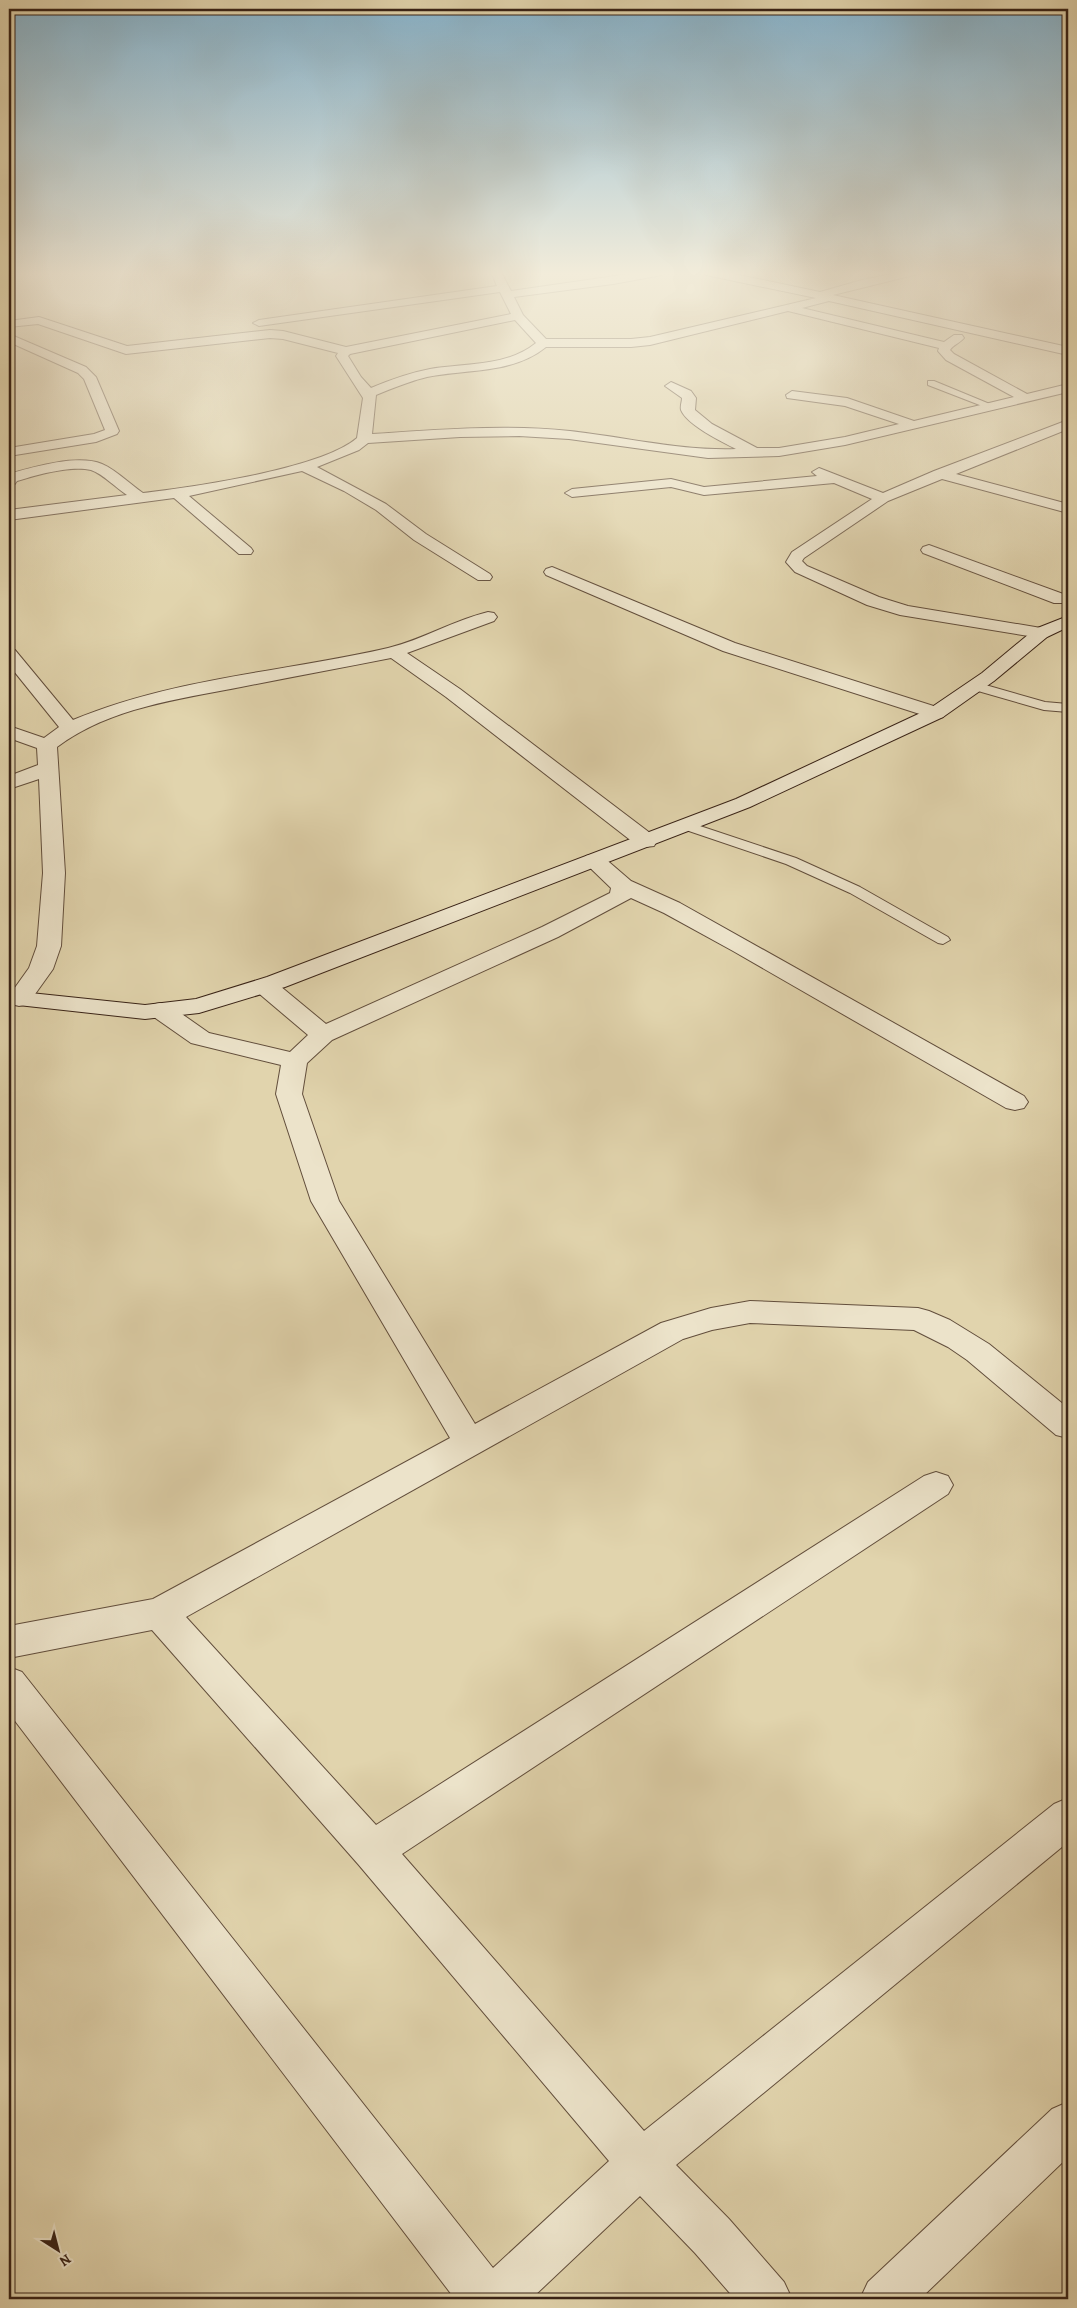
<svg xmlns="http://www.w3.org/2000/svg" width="1077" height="2308" viewBox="0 0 1077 2308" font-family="Alegreya,serif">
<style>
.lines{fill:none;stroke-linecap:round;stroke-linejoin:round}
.lane-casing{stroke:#624e3c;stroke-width:2}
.street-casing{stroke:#624e3c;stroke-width:2}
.secondary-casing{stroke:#382216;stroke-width:2}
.lane{fill:#ece3ca;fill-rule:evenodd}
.street{fill:#ece3ca;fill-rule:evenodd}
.secondary{fill:#ece3ca;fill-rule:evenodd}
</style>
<rect width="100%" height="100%" fill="#e1d4ad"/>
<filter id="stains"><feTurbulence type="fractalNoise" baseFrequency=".004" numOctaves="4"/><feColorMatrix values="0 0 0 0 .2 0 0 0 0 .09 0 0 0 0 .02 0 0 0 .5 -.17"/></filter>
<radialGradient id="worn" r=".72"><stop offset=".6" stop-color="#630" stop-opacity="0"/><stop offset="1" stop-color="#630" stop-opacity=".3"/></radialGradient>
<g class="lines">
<defs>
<path id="lane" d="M928 381H934L997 407 990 409 928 385Z
M975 682 1045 702 1068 704V712L1044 710 971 689 969 686Z
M685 821 796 858 860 887 948 937 950 940 943 944 938 943 850 893 786 864 680 828 678 825 680 822Z"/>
<path id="street" d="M491 272H501L511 291 643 272H667L662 275 613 284 514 297 523 315 546 339H631L650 337 816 298 706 275 701 272H725L820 292 862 280 902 272H926L833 295 1068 347V355L829 301 802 308 944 342 954 335H962L964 338C960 343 953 345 950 350L954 354 1027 394 1068 384V392L845 445 779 456 708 458 569 439 519 436 460 437 368 443 359 450 317 467 386 504 426 534 490 574 492 577 490 580H478L414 540 376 510 344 491 302 471 189 496 251 548 253 551 251 554H239L174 498 9 520V510L127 495C116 488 103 474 91 470 71 465 36 475 17 481L14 485 9 486V474C33 467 78 454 102 464 116 470 130 484 143 493 193 487 321 469 357 438L363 398 336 356 338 353 283 339 270 338 126 354 38 324 9 327V321L39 317 127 346 270 330 283 331 346 347 511 314 500 292 259 326 253 323 259 320 497 286ZM788 311 939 348 938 351 946 360 1014 397 914 421 847 398 792 391 786 395 787 398 845 406 899 424 845 437 779 448H757L712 424 695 410 696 398 691 391 671 382 665 386 682 398C682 402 680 406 681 410 687 425 722 442 736 449 680 451 625 437 570 431 504 424 437 430 372 434L376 395C393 388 410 381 427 377 467 369 513 374 546 347H631L650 345ZM515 320 536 343C507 367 465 363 430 369 409 373 390 380 371 388L361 377 348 356 350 354Z
M9 334 86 367 96 377 119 431 117 434 96 442 9 456V448L94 434 105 430 84 379 78 373 9 342Z
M1068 420V429L956 474 1068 504V513L942 479 888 501 804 558 802 561 807 566 879 597 908 606 1047 629 1050 633 1047 637 1041 638 900 615 867 605 795 572 786 562 792 552 872 499 834 483 704 495 671 487 572 497 565 493 572 489 671 479 704 487 817 476 812 472 819 468 883 493 934 471Z
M929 545 1066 595 1068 599 1066 603H1054L923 553 921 550 923 547Z
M552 567 735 643 943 709 946 713 943 717 936 719 929 717 723 651 546 575 544 572 546 569Z
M488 612 494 613 497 617 494 621 407 653 460 689 654 836 657 841 654 846 646 847 638 846 446 697 391 658C341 668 291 677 241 687 178 699 109 708 57 747L65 873 61 946 53 969 28 1004 19 1006 10 1004 9 996 29 968 37 946 43 873 39 779 9 789V776L38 765 37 748 9 738V726L44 738 59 727 9 665V649L15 650 73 720C173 678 284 672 388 648 422 640 454 620 488 612Z
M594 854 602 856 631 881 680 903 1024 1096 1028 1102 1024 1108 1015 1110 1006 1108 733 951 664 913 631 898 558 937 332 1040 307 1063 302 1094 339 1201 475 1424 661 1323 711 1308 750 1301 918 1308 929 1311 950 1320 989 1344 1068 1408V1438L1056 1435 967 1360 948 1347 914 1330 750 1323 712 1330 683 1339 186 1617 376 1825 924 1476 936 1472 948 1476 953 1485 948 1494 402 1854 644 2131 1054 1804 1068 1798V1842L676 2165 729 2219 784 2282 792 2299H735L695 2253 640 2196 531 2299H455L9 1713V1667L22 1672 493 2268 609 2161 358 1864 152 1630 9 1658V1626L153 1599 450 1438 311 1201 276 1094 281 1065 191 1043 151 1015 148 1010 151 1005 160 1003 169 1005 209 1033 290 1052 308 1035 256 991 253 986 256 981 265 979 274 981 326 1024 542 927 610 893 611 888 583 861 586 856Z
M1068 2102V2157L920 2299H860L868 2282 1052 2109Z"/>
<path id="secondary" d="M1068 616V627L1047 637 994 681 943 717 750 807 285 987 199 1013 145 1019 9 1004V989L21 992 145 1005 196 999 267 977 736 799 929 709 982 673 1035 629Z"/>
</defs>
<use href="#lane" class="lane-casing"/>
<use href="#street" class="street-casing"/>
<use href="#secondary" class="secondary-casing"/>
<use href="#lane" class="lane"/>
<use href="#street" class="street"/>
<use href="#secondary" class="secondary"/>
</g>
<linearGradient id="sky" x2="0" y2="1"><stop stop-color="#87b6d1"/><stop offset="0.46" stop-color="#f2ecda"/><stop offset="1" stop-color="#f2ecda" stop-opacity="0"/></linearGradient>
<rect width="1077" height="595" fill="url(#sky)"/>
<rect width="1077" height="2308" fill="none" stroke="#e1d4ad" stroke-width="30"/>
<rect x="10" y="10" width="1057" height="2288" fill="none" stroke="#382216" stroke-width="2.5"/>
<rect x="15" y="15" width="1047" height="2278" fill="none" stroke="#382216"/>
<g transform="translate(58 2250) rotate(144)" stroke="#ece3ca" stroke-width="4" paint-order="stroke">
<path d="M0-4L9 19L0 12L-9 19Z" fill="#382216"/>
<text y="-8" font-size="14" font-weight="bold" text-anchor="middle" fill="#382216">N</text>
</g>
<rect width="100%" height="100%" filter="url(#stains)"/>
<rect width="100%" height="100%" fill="url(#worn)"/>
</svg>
